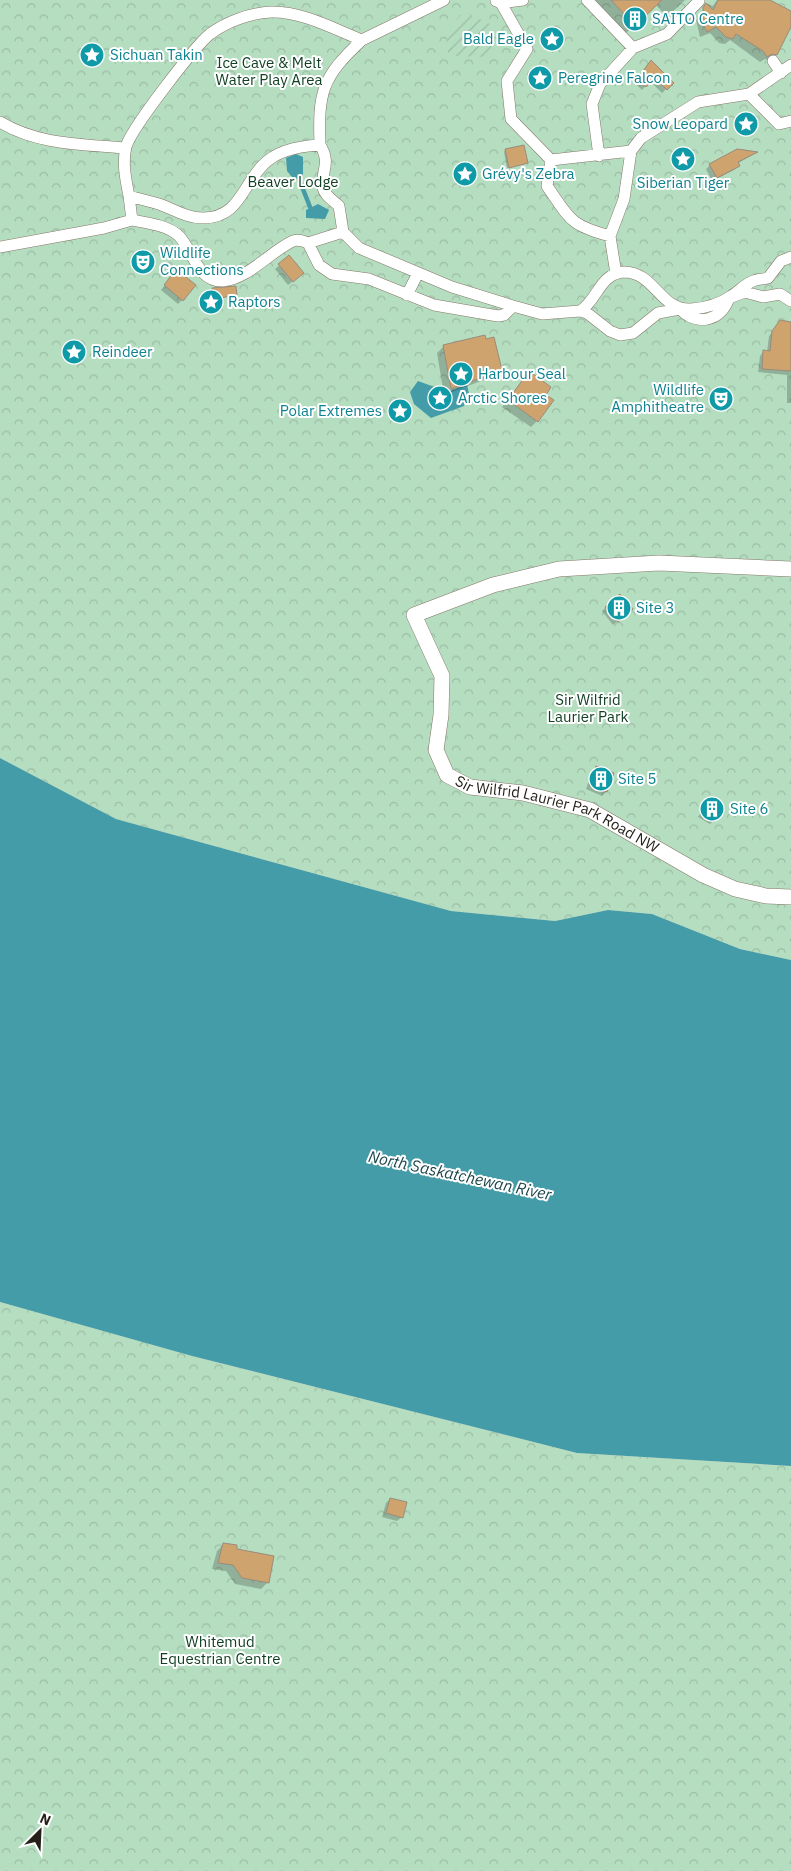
<svg xmlns="http://www.w3.org/2000/svg" width="791" height="1871" viewBox="0 0 791 1871" font-family="'IBM Plex Sans',sans-serif">
<style>
.park{fill:url(#park-crowns)}
.garden{fill:url(#garden-furrows)}
.water{fill:#439ca8}
.shadow{fill:#0003}
.lines{fill:none;stroke-linecap:round;stroke-linejoin:round}
.stream{stroke:#439ca8;stroke-width:4.5}
.building{fill:#cea36e;stroke:#9a8c7c}
.pedestrian-casing{stroke:#857768;stroke-width:12}
.minor-casing{stroke:#857768;stroke-width:16}
.pedestrian{stroke:#fff;stroke-width:11}
.minor{stroke:#fff;stroke-width:15}
.labels{text-anchor:middle;stroke-width:4;stroke-linejoin:round;paint-order:stroke}
.culture-label{font-size:15px;fill:#0d838f;stroke:#fff;text-anchor:start}
.park-label{font-size:15px;fill:#124024;stroke:#fff}
.street-label{font-size:15px;fill:#241f18;stroke:#fff}
.water-label{font-size:16px;font-style:italic;fill:#1d464c;stroke:#fff}
</style>
<defs>
<pattern id="park-crowns" width="20" height="18" patternUnits="userSpaceOnUse" patternTransform="scale(1.25)"><rect width="20" height="18" fill="#b5ddc0"/><path d="M2 6a3 3 0 1 1 6 0M12 15a3 3 0 1 1 6 0" fill="none" stroke="#9cbda4"/></pattern>
<pattern id="garden-furrows" width="10" height="10" patternUnits="userSpaceOnUse" patternTransform="scale(1.25)"><rect width="10" height="10" fill="#b5ddc0"/><path d="M-1 1l2-2M0 10L10 0M9 11l2-2" fill="none" stroke="#9cbda4"/></pattern>
</defs>
<rect width="100%" height="100%" fill="#f7e8d6"/>
<path class="park" d="M0 0H791V960L740 949 652 914 608 910 555 921 451 911 116 819 0 758Z
M0 1302 192 1356 577 1453 791 1466V1871H0Z"/>
<path class="garden" d="M469 14 490 24 492 57 450 56 445 46 453 24 460 15Z"/>
<path class="water" d="M296 154 303 157V175L299 179 293 178 287 171 286 158Z
M318 204 329 210 325 219 306 218V210Z
M418 381 448 392 467 384 469 394 464 406 431 418 414 404 410 392Z
M0 758 116 819 451 911 555 921 608 910 652 914 740 949 791 960V1466L577 1453 192 1356 0 1302Z"/>
<path class="shadow" d="M595 0H685L667 17 656 5 626 33Z
M717 0H767L791 12V24L776 54 769 60 765 59 760 62 730 40 725 44 719 43 710 33 700 37 696 20 707 4 713 6Z
M647 65 672 83 662 93 650 81 642 90 635 83Z
M505 150 527 163 507 168 504 152Z
M755 153 737 164 738 166 734 170 712 181 706 169 710 165Z
M289 257 298 277 288 285 275 269Z
M173 275 182 300 178 304 161 290Z
M212 289 236 294 213 300Z
M791 323V403H787V375L758 372 760 356 764 351 767 352 769 336 777 326Z
M444 346 501 370 494 376 444 395 437 353Z
M529 372 544 395 537 421 531 427 502 407Z
M606 607 627 613 613 625 602 611Z
M596 768 606 792 602 796 586 789 592 772Z
M710 799 714 820 710 824 698 817Z
M390 1499 402 1517 397 1521 382 1517 386 1503Z
M224 1544 235 1550 268 1582 261 1589 235 1584 226 1571 212 1569 217 1551Z"/>
<g class="lines">
<path class="stream" d="M299 179 310 207"/>
</g>
<path class="building" d="M611 0H662L635 26Z
M718 0H770L791 11V27L777 55 772 54 767 57 763 51 736 34 733 39 726 37 716 27 707 32 703 24V8L706 3 713 10Z
M651 60 674 83 667 90 655 78 646 87 638 78Z
M524 145 528 163 509 168 505 149Z
M737 149 758 152 738 162 740 166 717 178 709 164Z
M289 255 304 273 293 282 278 264Z
M176 269 196 285 183 301 164 285Z
M236 286 237 295 214 299 212 288Z
M780 320 791 322V371L762 369 763 350 770 351 772 331Z
M485 335 486 339 494 337 502 370 451 389 443 345Z
M529 371 551 387 546 395 554 400 538 422 508 400Z
M620 594 633 609 618 622 605 607Z
M596 766 614 773 607 792 589 785Z
M710 798 724 807 715 821 701 812Z
M390 1498 407 1502 403 1518 386 1513Z
M223 1543 237 1545V1549L274 1556 269 1583 242 1578 233 1565 218 1563Z"/>
<g class="lines">
<defs>
<path id="pedestrian" d="M587 0 633 48
M496 1 501 3 523 0
M501 3 527 49 507 81 511 119 551 160 547 186C570 219 569 225 610 236L616 274
M773 61 781 73
M749 94 791 65
M0 122C38 145 82 144 125 148
M320 145C318 92 322 77 362 40
M599 156 592 104 600 84 633 48 667 34 699 1
M551 160 631 151
M129 196C126 181 122 163 126 147 130 130 195 46 210 34 226 22 250 13 271 12 301 11 334 29 362 40L444 0
M610 236 624 199 631 151 641 138 698 102 749 94 779 124 791 121
M308 243 343 232
M0 247 104 228 132 220
M407 295 418 273
M513 306 504 315 498 316 434 305 369 279 332 274 319 265 308 243C303 241 298 239 293 241 271 251 248 279 223 281 197 282 193 250 179 236 167 225 147 223 132 220L129 196C139 199 149 201 159 204 173 209 187 218 203 218 239 218 242 186 263 165 277 150 300 146 320 145 332 164 320 172 323 188 325 196 333 200 339 206L343 232 359 248 452 287 513 306 542 314 580 311 587 313 610 331 620 335 633 333 658 313 680 309C697 327 721 321 729 298L745 292 763 297 780 294 791 301
M580 311C597 301 600 273 624 272 655 272 660 311 691 309 705 308 720 304 731 296 738 292 745 284 753 281 758 279 764 279 768 278L781 261 791 257"/>
<g id="minor">
<path id="s1" d="M791 569 659 563 559 569 493 585 414 615 442 676 441 715 436 750 447 775 470 787 523 793 590 810 703 875 735 889 766 896 791 897"/>
</g>
</defs>
<use href="#pedestrian" class="pedestrian-casing"/>
<use href="#minor" class="minor-casing"/>
<use href="#pedestrian" class="pedestrian"/>
<use href="#minor" class="minor"/>
</g>
<defs>
<symbol id="building-disc" viewBox="-11 -11 22 22"><circle r="9.5" fill="#0f9aa8" stroke="#fff"/><path d="M-4-6H4V6H1V3H-1V6H-4ZM-2.5-4.3h1.7v1.8h-1.7ZM.8-4.3h1.7v1.8H.8ZM-2.5-1h1.7V.8h-1.7ZM.8-1h1.7V.8H.8Z" fill="#fff"/></symbol>
<symbol id="sight-disc" viewBox="-11 -11 22 22"><circle r="9.5" fill="#0f9aa8" stroke="#fff"/><path d="M0-6L1.8-2.2L6-1.7L2.9 1.2L3.7 5.4L0 3.3L-3.7 5.4L-2.9 1.2L-6-1.7L-1.8-2.2Z" fill="#fff"/></symbol>
<symbol id="theatre-disc" viewBox="-11 -11 22 22"><circle r="9.5" fill="#0f9aa8" stroke="#fff"/><path d="M-5-5.5Q0-4 5-5.5V0Q5 5 0 6Q-5 5-5 0ZM-3.3-2.5H-1v1.5H-3.3ZM1-2.5H3.3v1.5H1ZM-2.8 1Q0 5.5 2.8 1Z" fill="#fff"/></symbol>
</defs>
<g fill-rule="evenodd">
<use href="#building-disc" x="621" y="5" width="28" height="28"/>
<use href="#sight-disc" x="538" y="25" width="28" height="28"/>
<use href="#sight-disc" x="78" y="41" width="28" height="28"/>
<use href="#sight-disc" x="526" y="64" width="28" height="28"/>
<use href="#sight-disc" x="732" y="110" width="28" height="28"/>
<use href="#sight-disc" x="669" y="145" width="28" height="28"/>
<use href="#sight-disc" x="451" y="160" width="28" height="28"/>
<use href="#theatre-disc" x="129" y="248" width="28" height="28"/>
<use href="#sight-disc" x="197" y="288" width="28" height="28"/>
<use href="#sight-disc" x="60" y="338" width="28" height="28"/>
<use href="#sight-disc" x="447" y="360" width="28" height="28"/>
<use href="#sight-disc" x="426" y="384" width="28" height="28"/>
<use href="#theatre-disc" x="707" y="385" width="28" height="28"/>
<use href="#sight-disc" x="386" y="397" width="28" height="28"/>
<use href="#building-disc" x="605" y="594" width="28" height="28"/>
<use href="#building-disc" x="587" y="765" width="28" height="28"/>
<use href="#building-disc" x="698" y="795" width="28" height="28"/>
</g>
<g class="labels">
<g class="culture-label">
<text x="652" y="24">SAITO Centre</text>
<text x="534" y="44" text-anchor="end">Bald Eagle</text>
<text x="110" y="60">Sichuan Takin</text>
<text x="558" y="83">Peregrine Falcon</text>
<text x="728" y="129" text-anchor="end">Snow Leopard</text>
<text x="482" y="179">Grévy's Zebra</text>
<text x="683" y="188" text-anchor="middle">Siberian Tiger</text>
<text x="160" y="258">Wildlife<tspan x="160" dy="17">Connections</tspan></text>
<text x="228" y="307">Raptors</text>
<text x="92" y="357">Reindeer</text>
<text x="478" y="379">Harbour Seal</text>
<text x="704" y="395" text-anchor="end">Wildlife<tspan x="704" dy="17">Amphitheatre</tspan></text>
<text x="458" y="403">Arctic Shores</text>
<text x="382" y="416" text-anchor="end">Polar Extremes</text>
<text x="636" y="613">Site 3</text>
<text x="618" y="784">Site 5</text>
<text x="730" y="814">Site 6</text>
</g>
<g class="park-label">
<text x="269" y="68">Ice Cave &amp; Melt<tspan x="269" dy="17">Water Play Area</tspan></text>
<text x="293" y="187">Beaver Lodge</text>
<text x="588" y="705">Sir Wilfrid<tspan x="588" dy="17">Laurier Park</tspan></text>
<text x="220" y="1647">Whitemud<tspan x="220" dy="17">Equestrian Centre</tspan></text>
</g>
<g class="street-label">
<text dy="5" stroke="none"><textPath href="#s1" startOffset="672">Sir Wilfrid Laurier Park Road NW</textPath></text>
</g>
<g class="water-label">
<text transform="translate(460 1175) rotate(12)" y="6">North Saskatchewan River</text>
</g>
</g>
<g transform="translate(40 1831) rotate(24)" stroke="#ffffff" stroke-width="4" paint-order="stroke">
<path d="M0-4L9 19L0 12L-9 19Z" fill="#241f18"/>
<text y="-8" font-size="14" font-weight="bold" text-anchor="middle" fill="#241f18">N</text>
</g>
</svg>
